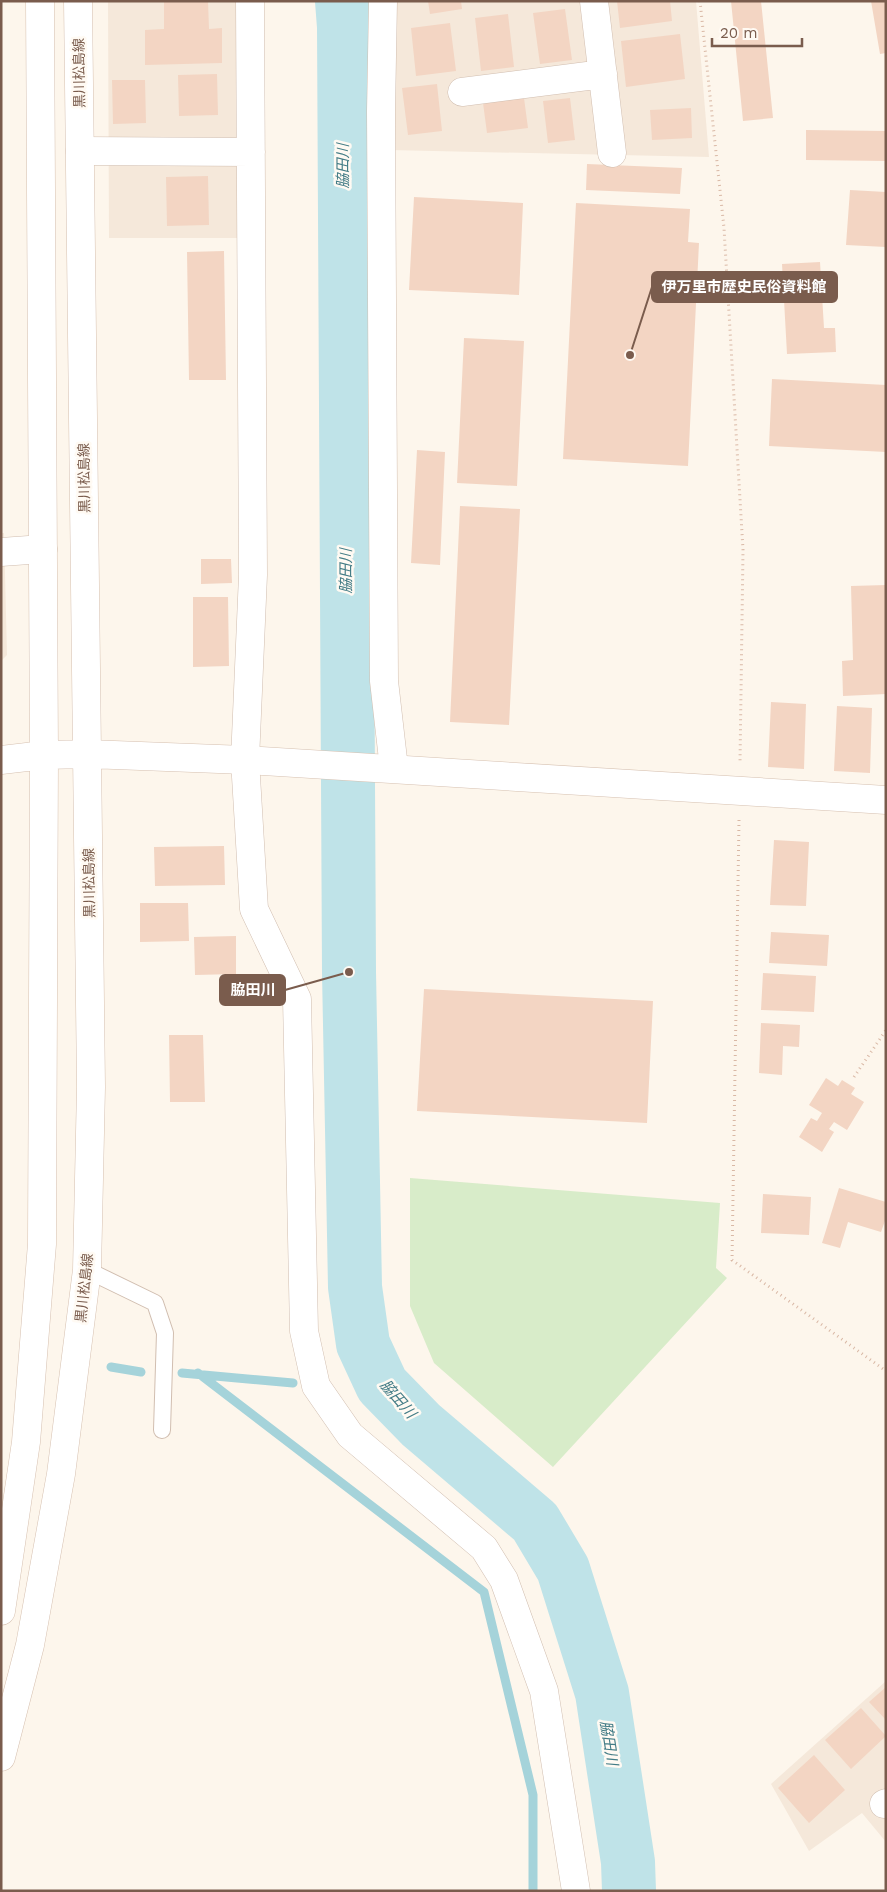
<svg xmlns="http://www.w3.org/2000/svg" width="887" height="1892" viewBox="0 0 887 1892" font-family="'Work Sans','Noto Sans JP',sans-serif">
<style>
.residential{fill:#f5e8da}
.green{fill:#d8ecc9}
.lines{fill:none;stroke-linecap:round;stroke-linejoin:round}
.stream{stroke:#a5d3da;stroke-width:9}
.river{stroke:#bfe3e8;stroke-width:54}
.building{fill:#f3d5c3}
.lane-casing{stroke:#d1beb0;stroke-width:18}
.street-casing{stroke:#d1beb0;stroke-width:29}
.secondary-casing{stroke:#d6c0b0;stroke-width:29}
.path{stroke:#d9b8a5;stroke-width:3;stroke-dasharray:1 4;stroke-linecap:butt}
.lane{stroke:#fff;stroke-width:16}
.street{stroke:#fff;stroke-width:28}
.secondary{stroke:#fff;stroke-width:28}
.labels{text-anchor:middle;stroke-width:5;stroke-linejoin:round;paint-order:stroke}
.street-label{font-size:14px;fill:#7a5c4d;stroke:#fffaf3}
.water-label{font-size:15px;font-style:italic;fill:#437c86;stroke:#fffaf3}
.leader{fill:none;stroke:#7a5c4d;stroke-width:2}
.callout-dot{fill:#7a5c4d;stroke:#fffaf3;stroke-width:2}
.callout{fill:#7a5c4d;stroke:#7a5c4d;stroke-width:2}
.callout-label{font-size:15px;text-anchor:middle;font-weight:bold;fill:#fff}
</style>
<rect width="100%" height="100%" fill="#fdf6ec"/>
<path class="residential" d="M108 1H242V238H109Z
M389 1H696L709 157 390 150Z
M1 533H4L7 655 1 661Z
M886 1681V1842L862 1813 809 1851 771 1784Z"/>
<path class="green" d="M410 1178 720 1203 716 1268 727 1278 553 1467 434 1363 410 1306Z"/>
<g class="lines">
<path class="stream" d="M111 1367 141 1372
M182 1373 293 1383
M198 1373 484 1592 533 1795V1891"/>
<path class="river" d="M342 1 344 27 349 972 355 1287 363 1344 382 1385 421 1425 535 1522 563 1569 602 1693 628 1862 629 1891"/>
</g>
<path class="building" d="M208 1 209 29 222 28V63L145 65V30L164 29V2Z
M428 1H461L462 9 430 14Z
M617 1H670L672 21 620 28Z
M731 1H761L773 118 743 121Z
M871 1H886V53L880 54Z
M565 9 572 60 540 64 533 13Z
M508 14 514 67 481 71 475 18Z
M450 23 456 71 416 76 411 28Z
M680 34 685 79 626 87 621 41Z
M217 74 218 115 179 116 178 75Z
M112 80H145L146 123 113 124Z
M437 84 442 131 408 135 402 88Z
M524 98 528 128 487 133 483 103Z
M570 98 575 140 548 143 543 101Z
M691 108 692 138 652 140 650 110Z
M806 130 886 131V161L806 160Z
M587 164 682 168 680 194 586 190Z
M208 176 209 225 167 226 166 177Z
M850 190 886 192V247L846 245Z
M414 197 523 203 519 295 409 290Z
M576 203 690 209 688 242 699 243 688 466 563 459Z
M224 251 226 380H189L187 252Z
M820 262 824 328H835L836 352 787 354 782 264Z
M464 338 524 341 517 486 457 483Z
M772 379 886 385V452L769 446Z
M417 450 445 452 440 565 411 563Z
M460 506 520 509 509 725 450 722Z
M201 559H231L232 583 201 584Z
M886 585V694L843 696 842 661 853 660 851 586Z
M193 597H228L229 666 193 667Z
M771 702 806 704 804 769 768 767Z
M837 706 872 708 870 773 834 771Z
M774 840 809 842 806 906 770 905Z
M224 846 225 885 155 886 154 847Z
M140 903H188L189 941 140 942Z
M771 932 829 935 827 966 769 963Z
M236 936V974L195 975 194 937Z
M763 973 816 976 814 1012 761 1010Z
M424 989 653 1001 647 1123 417 1111Z
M761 1023 800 1025 799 1047 783 1046 782 1075 759 1073Z
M169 1035H203L205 1102H170Z
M826 1078 838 1086 842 1080 855 1088 851 1094 864 1102 847 1130 834 1122 829 1129 834 1132 822 1152 799 1137 811 1118 817 1121 822 1113 809 1105Z
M839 1188 886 1202V1218L881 1232 848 1222 840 1248 822 1243Z
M763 1194 811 1197 809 1235 761 1233Z
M886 1687V1720L869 1702Z
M861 1708 886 1736 851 1769 825 1740Z
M814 1755 845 1790 809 1823 778 1788Z"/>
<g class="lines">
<defs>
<path id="lane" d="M87 1270 155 1303 165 1333 162 1430"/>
<path id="street" d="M250 1 253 575 245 760 254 909 297 999 304 1331 316 1386 350 1435 484 1548 504 1580 544 1691 576 1891
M383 1 381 111 384 681 394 768
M594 1 612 153
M462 92 603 74
M80 151 251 152
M1 552 43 549
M884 1804 886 1803"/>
<path id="secondary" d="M1 760 44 755 88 754 245 760 886 800
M1 1611 26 1442 42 1244 44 755 40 1
M1 1757 30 1645 61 1474 87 1270 91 1087 78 1"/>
</defs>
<use href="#lane" class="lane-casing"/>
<use href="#street" class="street-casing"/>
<use href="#secondary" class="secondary-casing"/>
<path class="path" d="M700 1 724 228 743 550 740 762
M739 820 732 1260 886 1371
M854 1077 886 1030"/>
<use href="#lane" class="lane"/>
<use href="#street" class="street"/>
<use href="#secondary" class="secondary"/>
</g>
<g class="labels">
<g class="street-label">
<text transform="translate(79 73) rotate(-91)" y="5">黒川松島線</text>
<text transform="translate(84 478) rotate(-91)" y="5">黒川松島線</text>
<text transform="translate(89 883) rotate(-91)" y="5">黒川松島線</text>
<text transform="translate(84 1288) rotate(-84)" y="5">黒川松島線</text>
</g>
<g class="water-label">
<text transform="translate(343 166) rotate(-90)" y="5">脇田川</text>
<text transform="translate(346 571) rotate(-90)" y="5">脇田川</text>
<text transform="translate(398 1399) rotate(49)" y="5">脇田川</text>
<text transform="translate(609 1743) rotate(81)" y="5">脇田川</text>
</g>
</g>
<path class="leader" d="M630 355L652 287M349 972L285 990"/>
<g class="callout-dot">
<circle cx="630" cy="355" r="5"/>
<circle cx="349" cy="972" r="5"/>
</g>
<g class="callout">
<rect x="652" y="272" width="185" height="30" rx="5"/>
<rect x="220" y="975" width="65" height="30" rx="5"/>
</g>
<g class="callout-label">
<text x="744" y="292">伊万里市歴史民俗資料館</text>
<text x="253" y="995">脇田川</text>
</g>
<rect width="887" height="1892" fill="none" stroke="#7a5c4d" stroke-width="5"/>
<path d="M712 38v8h90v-8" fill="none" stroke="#7a5c4d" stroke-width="2.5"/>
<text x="720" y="38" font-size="15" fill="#7a5c4d" stroke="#fffaf3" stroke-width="4" paint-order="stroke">20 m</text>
</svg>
